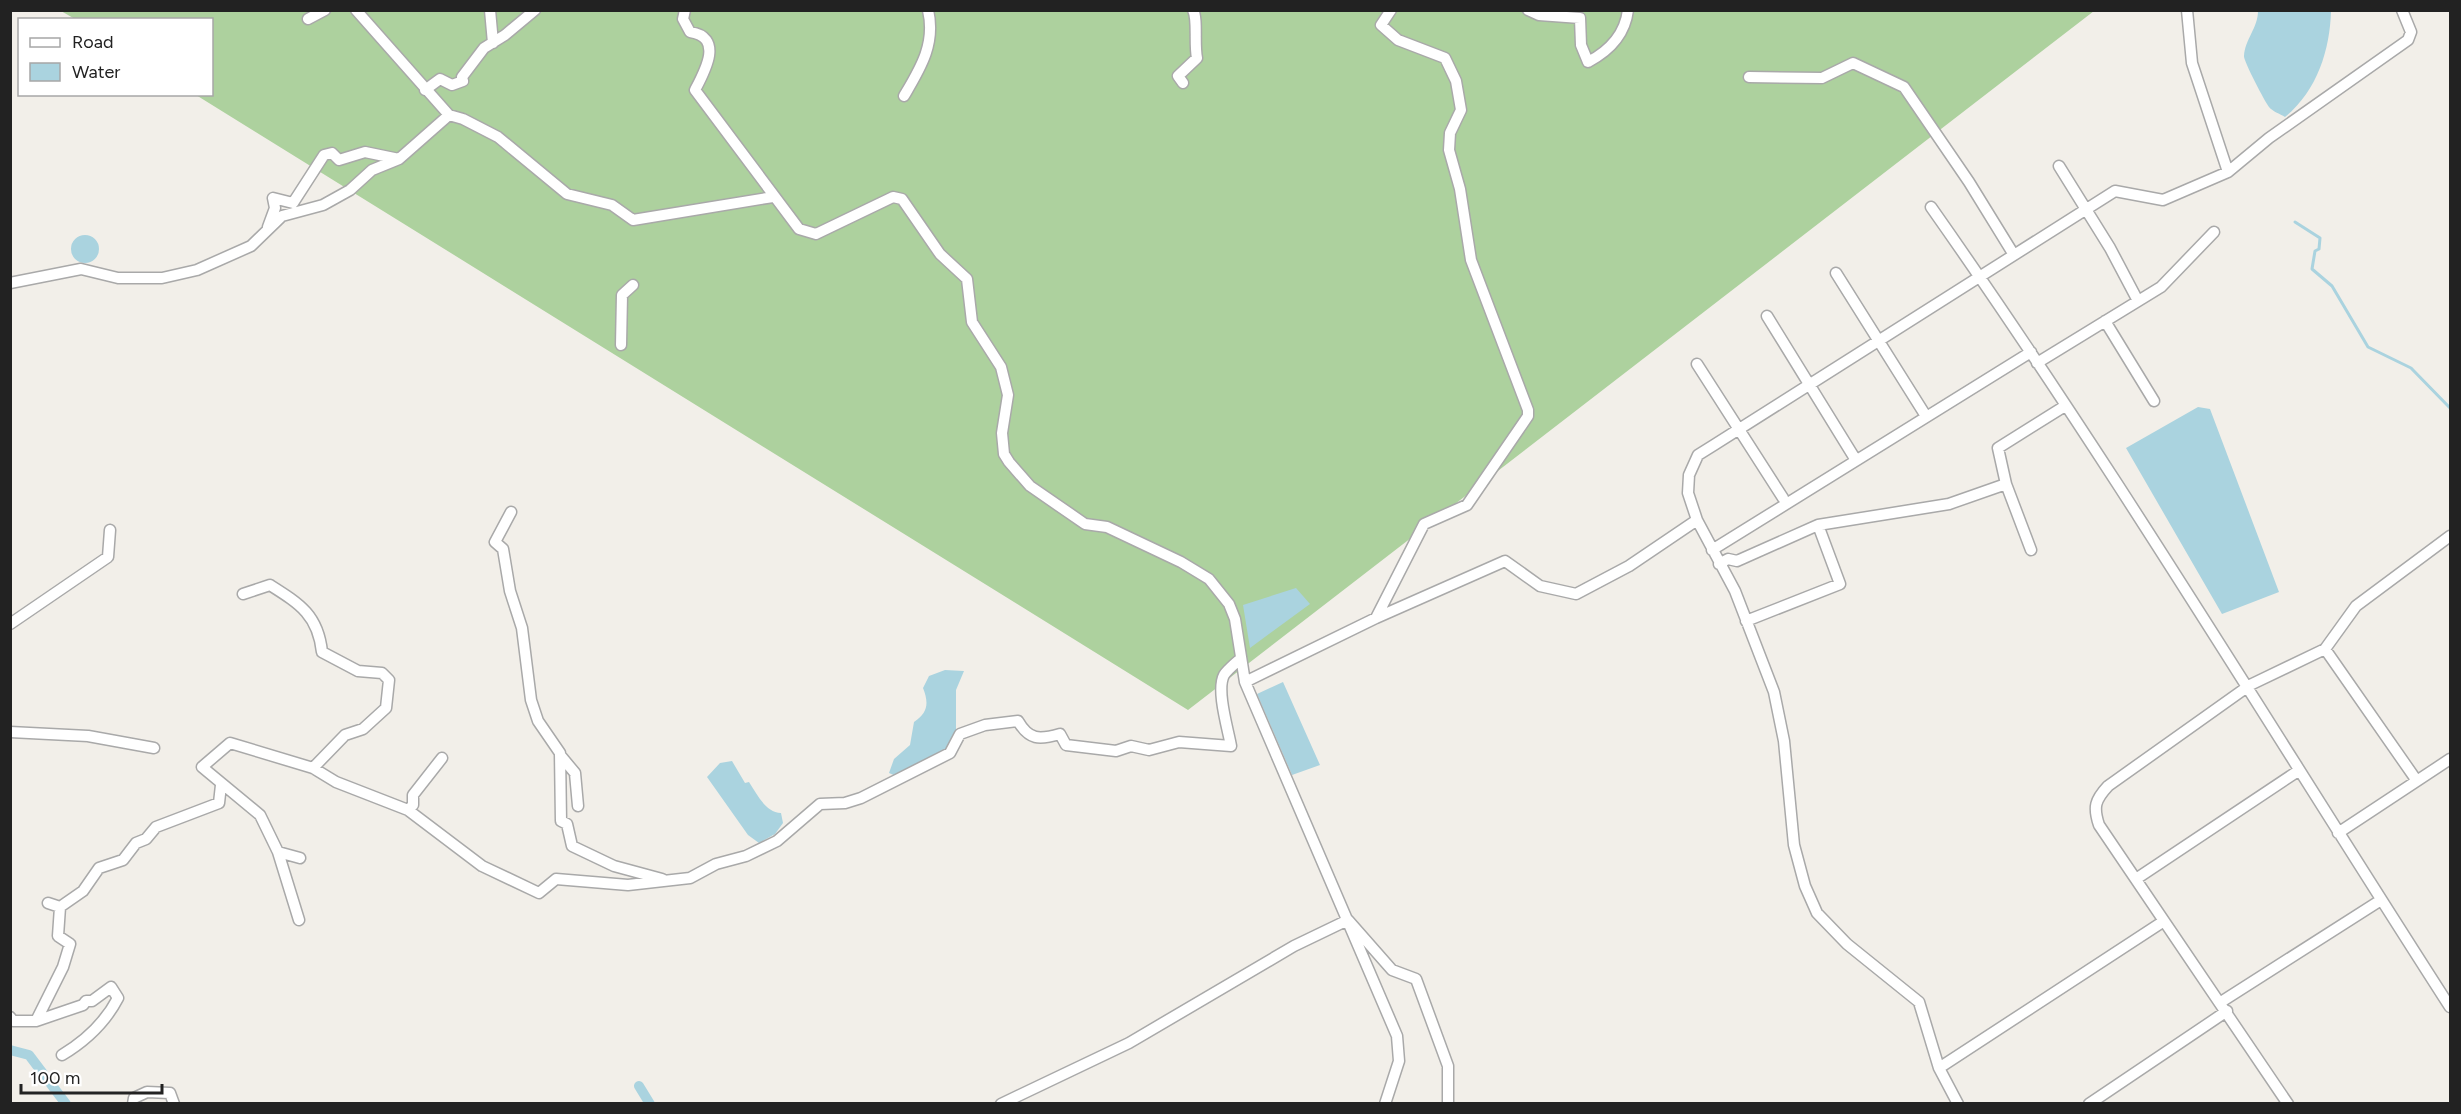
<svg xmlns="http://www.w3.org/2000/svg" width="2461" height="1114" viewBox="0 0 2461 1114" font-family="Figtree,sans-serif">
<style>
.forest{fill:#add19e}
.water{fill:#aad3df}
.lines{fill:none;stroke-linecap:round;stroke-linejoin:round}
.stream{stroke:#aad3df;stroke-width:3}
.canal{stroke:#aad3df;stroke-width:10}
.minor-casing{stroke:#a9a9a9;stroke-width:13}
.minor{stroke:#fff;stroke-width:10}
</style>
<rect width="100%" height="100%" fill="#f2efe9"/>
<path class="forest" d="M61 11H2094L1188 710 196 95 212 94V20L75 19Z"/>
<path class="water" d="M2258 11H2331C2330 50 2317 91 2285 117 2280 114 2272 111 2269 107 2265 102 2243 60 2244 56 2245 39 2258 28 2258 11Z
M71 249a14 14 0 1 1 28 0a14 14 0 1 1-28 0Z
M2198 407 2210 409 2279 592 2222 614 2126 448Z
M1296 588 1310 604 1250 648 1243 605Z
M945 670 964 671 956 690V736L949 750 896 776 889 773 894 759 910 745 914 722C928 713 929 703 923 688L929 676Z
M1283 682 1320 765 1292 775 1257 694Z
M732 761 745 783 749 782C757 794 765 812 781 813L783 823 775 834 759 843 748 835 707 777 720 763Z"/>
<g class="lines">
<path class="stream" d="M2295 222 2320 238 2319 249 2315 251 2312 269 2332 286 2368 347 2411 368 2450 408"/>
<path class="canal" d="M10 1050 29 1055 66 1104
M639 1086 650 1104"/>
<defs>
<path id="minor" d="M356 10 449 115
M490 10 493 43
M685 10 683 19 690 32C724 37 705 71 695 90L799 229 816 234 893 197 902 199 940 254 967 279 972 322 1001 367 1008 395 1002 433 1004 454 1009 462 1030 486 1085 524 1107 527 1181 562 1209 579 1229 604 1235 619 1245 682 1397 1036 1399 1061 1385 1104
M1528 10 1539 15 1580 18 1581 45 1588 62C1609 51 1625 35 1628 10
M2187 10 2192 63 2228 172
M308 19 325 10
M1749 77 1822 78 1853 63 1904 87 1969 182 2014 255
M1183 83 1178 76 1197 58C1194 44 1198 19 1193 10
M425 90 440 79 452 85 463 81 462 77 484 48 505 35 535 10
M904 96C920 69 936 44 928 10
M2059 166 2110 248 2138 301
M1931 207C2114 467 2278 740 2450 1007
M268 227 275 208 273 198 293 203 324 155 332 153 339 160 365 152 399 159
M1836 273 1924 413
M10 283 81 269 118 278H162L197 270 251 246 282 216 323 205 350 190 372 170 399 159 449 115 463 119 498 137 567 194 612 205 633 220 773 197
M1767 316 1854 457
M2105 321 2154 401
M621 345 622 295 633 285
M2037 363 2161 287 2214 232
M1697 364 1783 498
M511 512 495 542 503 549 510 591 522 628 531 700 538 721 560 753 561 821 567 824 572 846 614 866 662 879
M1818 525 1949 504 2006 484
M1712 550 2031 352
M2031 550 2006 484 1998 448 2065 406
M1719 564 1728 559 1737 561 1818 525 1840 584 1746 621
M243 594 270 585C300 604 318 615 322 652L358 671 382 673 389 680 386 708 363 729 345 735 313 768
M1376 618 1424 524 1467 505 1528 416V410L1471 260 1460 189 1449 150 1450 133 1461 110 1456 81 1445 58 1398 40 1381 25 1391 10
M10 624 108 557 110 530
M2325 649 2417 781
M1245 682 1376 618 1505 561 1540 586 1576 594 1629 566 1697 520
M10 732 88 736 154 748
M560 755 575 773 578 806
M408 810 413 805V795L442 758
M2338 833 2450 759
M278 852 299 920
M300 858 278 852 260 815 202 767 230 743 313 768 336 782 408 810 482 866 539 893 556 879 628 885 690 878 716 864 746 856 777 841 820 804 845 803 861 798 950 753 960 734 985 725 1018 721C1029 740 1039 740 1060 734L1066 745 1116 751 1131 746 1149 750 1179 742 1231 746C1228 729 1216 690 1224 675 1228 669 1236 663 1241 658
M2136 879 2298 771
M48 903 60 907 83 891 99 868 123 860 136 843 146 839 156 827 219 803 221 785
M2221 1002 2381 900
M10 1017 13 1021H36L63 967 70 944 58 936 60 907
M36 1021 83 1005 86 1001H92L111 987 118 998C105 1023 87 1040 62 1055
M1939 1068 2164 921
M133 1104 134 1098 147 1092 170 1093 174 1104
M1001 1104 1129 1043 1294 946 1348 920 1392 970 1416 979 1448 1066V1104
M1958 1104 1939 1068 1919 1002 1847 944 1817 913 1805 886 1794 845 1784 741 1774 692 1735 591 1697 520 1688 493 1689 475 1698 455 1714 445 2115 191 2163 200 2228 172 2269 138 2408 40 2411 32 2402 10
M2089 1104 2227 1011
M2288 1104 2099 825C2093 807 2095 800 2108 786L2250 685 2325 649 2356 606 2450 536"/>
</defs>
<use href="#minor" class="minor-casing"/>
<use href="#minor" class="minor"/>
</g>
<rect width="2461" height="1114" fill="none" stroke="#222222" stroke-width="24"/>
<rect x="18" y="18" width="195" height="78" fill="#ffffff" stroke="#a7a7a7" stroke-width="1.5"/>
<rect x="30" y="38" width="30" height="9" fill="#ffffff" stroke="#a7a7a7" stroke-width="1.5"/>
<text x="72" y="48" font-size="18" fill="#222222">Road</text>
<rect x="30" y="63" width="30" height="18" fill="#aad3df" stroke="#a7a7a7" stroke-width="1.5"/>
<text x="72" y="78" font-size="18" fill="#222222">Water</text>
<path d="M21 1084v9h141v-9" fill="none" stroke="#222222" stroke-width="3"/>
<text x="30" y="1084" font-size="18" fill="#222222" stroke="#ffffff" stroke-width="4.5" paint-order="stroke">100 m</text>
</svg>
